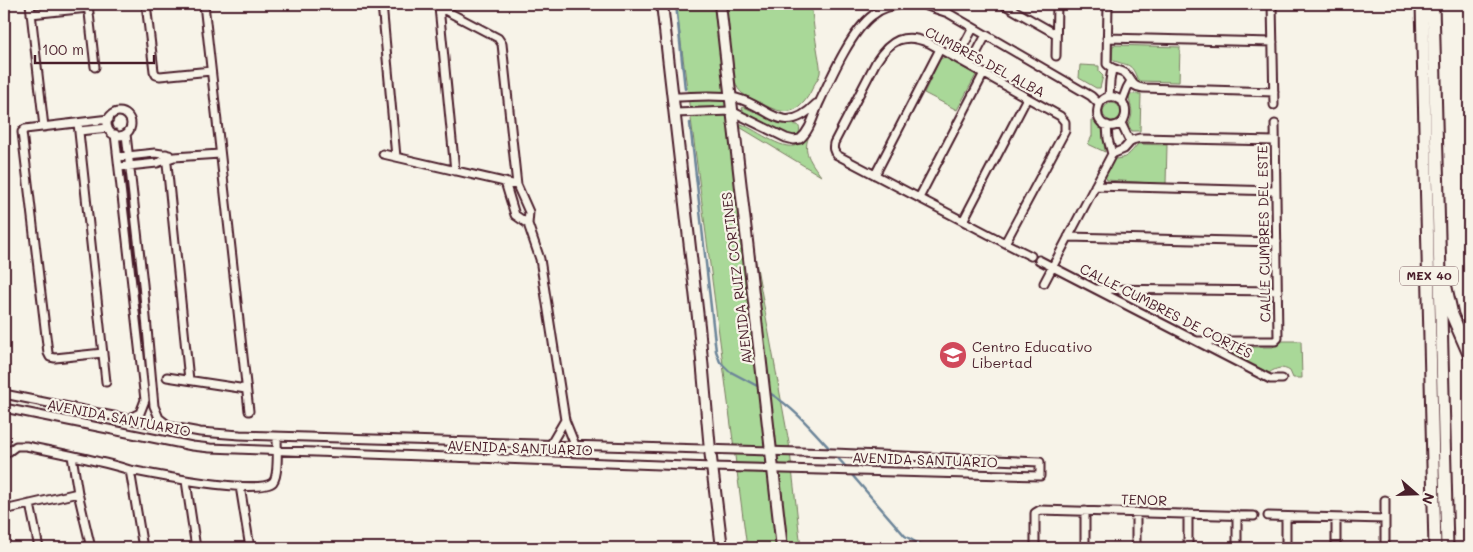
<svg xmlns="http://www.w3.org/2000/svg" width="1473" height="552" viewBox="0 0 1473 552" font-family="Mali,sans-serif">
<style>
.green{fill:#a9d898;stroke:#7a7c62}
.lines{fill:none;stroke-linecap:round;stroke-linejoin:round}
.stream{stroke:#6c8599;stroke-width:2.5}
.minor-casing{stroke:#4a1f2b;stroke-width:11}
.secondary-casing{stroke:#4a1f2b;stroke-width:14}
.trunk-casing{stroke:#4a1f2b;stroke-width:15}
.minor{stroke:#f7f3e8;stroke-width:7}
.secondary{stroke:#f7f3e8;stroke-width:10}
.trunk{stroke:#f7f3e8;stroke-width:11}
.labels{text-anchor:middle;stroke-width:4.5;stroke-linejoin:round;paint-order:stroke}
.shield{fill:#f7f3e8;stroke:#7e5f64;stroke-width:1}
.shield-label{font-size:12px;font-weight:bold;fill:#4a1f2b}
.street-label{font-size:14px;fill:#4a1f2b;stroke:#f7f3e8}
.poi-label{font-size:14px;fill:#4a1f2b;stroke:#f7f3e8;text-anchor:start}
</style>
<rect width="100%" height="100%" fill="#f7f3e8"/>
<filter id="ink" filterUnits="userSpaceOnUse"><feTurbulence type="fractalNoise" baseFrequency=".02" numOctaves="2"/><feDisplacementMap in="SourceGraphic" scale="10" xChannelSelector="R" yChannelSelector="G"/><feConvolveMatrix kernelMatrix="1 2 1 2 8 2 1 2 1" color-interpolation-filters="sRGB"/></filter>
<g filter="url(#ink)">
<path class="green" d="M676 4H811C813 20 815 37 818 54 819 60 821 68 820 73 819 78 815 83 813 87 800 115 786 117 761 103 740 93 737 94 733 71L727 103 789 443 801 548H747Z
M1113 45 1180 47 1179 82 1138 81C1131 61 1129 67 1112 60Z
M945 57 976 75 957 110 924 93 940 59Z
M1080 65 1099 66V72L1103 76 1100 88H1096L1079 78Z
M1130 94H1141L1140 131H1132L1128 125C1137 109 1127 105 1130 94Z
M1103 112a9 9 0 1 1 18 0a9 9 0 1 1-18 0Z
M744 107 778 123 798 125C801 130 800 134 794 137L790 136 744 113 742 108Z
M1092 120 1102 128 1105 152 1088 144 1092 136Z
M738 123C754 127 781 152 797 145 802 143 805 138 807 133L810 134C801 151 811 162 821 176L738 126Z
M1138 144 1167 145 1166 184 1107 180C1102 174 1109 166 1112 159 1128 159 1129 154 1138 144Z
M1280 341H1301L1302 378H1293L1290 371C1282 366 1276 368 1269 373L1234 356 1232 350 1233 348 1236 347H1273Z"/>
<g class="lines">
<path class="stream" d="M676 4 685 89
M690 123 716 351 720 362 729 371 761 388
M768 392C793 407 811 428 830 449
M837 457 846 467
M852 475 905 536 926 548"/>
<defs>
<path id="minor" d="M30 4 44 127
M88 4 95 67
M146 4 154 71 156 75 160 76 211 71
M204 4 249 411
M382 4 396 157
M433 4 498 38 502 44 517 185 529 212 528 224 540 259 565 420 575 445
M921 4 948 13 1091 96 1099 104
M1003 4 1056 34
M1108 4 1107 64C1112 70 1119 69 1125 73 1133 80 1131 87 1143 88L1274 92
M1272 4 1274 105
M439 7 455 171
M31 14 88 8
M1107 38 1273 42
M1056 56 1057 4
M957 58 973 28
M970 65 986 35
M673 97C693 97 716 94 736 98 768 105 782 139 816 104
M1109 97 1110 81 1112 69
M1122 101C1096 82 1087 130 1114 126 1127 124 1128 110 1122 101L1127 88 1131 81
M107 124a12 12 0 1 1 24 0a12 12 0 1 1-24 0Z
M675 113 731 111 786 138 794 140 800 139C811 130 814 113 820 101 831 77 852 30 873 15 881 8 891 6 902 4
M78 123 106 382
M1121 123 1130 142
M1107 125 1108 139 1112 154
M79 131 108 128
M115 134 145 400 140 413 128 419
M126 134 143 284 154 406 159 418 168 425
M166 154 189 380
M383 154 517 185
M1112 154 1124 149 1132 140 1140 138 1275 141
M118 157 155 153 169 155
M119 167 157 163 174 157 220 154
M875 175 940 49
M505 182 515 215 528 224
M1095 186 1276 191
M919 198 984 73
M963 221 1027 98
M1068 237 1277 242
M1005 243 1065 131V122L1060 116 929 43C904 32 890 40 876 62L834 143C833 148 833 151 837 155L1005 243 1031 256
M1039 260 1270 379H1282
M1044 283 1112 154
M1098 289 1278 291
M1197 341H1275L1278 338 1275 124
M103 353 55 358 50 357 48 353 22 132 25 129 109 119
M167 377 246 389
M4 394 128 419 200 432 240 435 834 453 1040 462V476L712 467 210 448 192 446 4 408
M493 443 494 459
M551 444 565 420
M4 455 16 446H26C51 451 76 456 100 462 110 464 120 467 130 470 150 474 260 496 273 482 279 475 277 446 277 437
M72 456 78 493 91 548
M130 470 143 548
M186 481 196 548
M240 486 250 548
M30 504 39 548
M4 510 78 493
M1188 514V548
M1237 515V548
M1268 516 1385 519
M1286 517V548
M1336 518V548
M1035 548V513L1040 510 1254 516
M1085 548V511
M1136 548V512
M1385 548V500"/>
<path id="secondary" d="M662 4 699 326 710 450 722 548
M720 4 782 548"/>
<path id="trunk" d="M1422 4 1435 548
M1433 4 1447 548
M1446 288 1452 315 1469 354"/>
</defs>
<use href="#minor" class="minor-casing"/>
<use href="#secondary" class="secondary-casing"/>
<use href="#trunk" class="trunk-casing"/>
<use href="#minor" class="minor"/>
<use href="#secondary" class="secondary"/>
<use href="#trunk" class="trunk"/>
</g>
</g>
<defs>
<symbol id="school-disc" viewBox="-11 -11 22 22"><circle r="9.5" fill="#d1495b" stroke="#f7f3e8"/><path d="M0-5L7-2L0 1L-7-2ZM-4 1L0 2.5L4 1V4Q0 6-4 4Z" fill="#fff"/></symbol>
</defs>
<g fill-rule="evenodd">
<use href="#school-disc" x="937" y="339" width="32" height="32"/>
</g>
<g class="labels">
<rect class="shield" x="1400" y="266.5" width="58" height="19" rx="4"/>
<g class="shield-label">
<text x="1429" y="280">MEX 40</text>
</g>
<g class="street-label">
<text transform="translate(985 62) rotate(28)" y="5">CUMBRES DEL ALBA</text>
<text transform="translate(1264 234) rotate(-91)" y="5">CALLE CUMBRES DEL ESTE</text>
<text transform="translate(737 278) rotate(-97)" y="5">AVENIDA RUIZ CORTINES</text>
<text transform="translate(1166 311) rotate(27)" y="5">CALLE CUMBRES DE CORTÉS</text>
<text transform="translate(119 418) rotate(11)" y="5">AVENIDA SANTUARIO</text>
<text transform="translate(520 448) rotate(2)" y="5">AVENIDA SANTUARIO</text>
<text transform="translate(925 460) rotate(2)" y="5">AVENIDA SANTUARIO</text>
<text transform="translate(1144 500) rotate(2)" y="5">TENOR</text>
</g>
<g class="poi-label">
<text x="972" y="352">Centro Educativo<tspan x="972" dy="16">Libertad</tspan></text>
</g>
</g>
<rect width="1473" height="552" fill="none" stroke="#f7f3e8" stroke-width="20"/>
<rect x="10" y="10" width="1453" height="532" fill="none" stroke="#4a1f2b" stroke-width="2" filter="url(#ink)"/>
<g transform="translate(1416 494) rotate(110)" stroke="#f7f3e8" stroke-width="4" paint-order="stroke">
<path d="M0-4L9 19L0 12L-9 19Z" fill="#4a1f2b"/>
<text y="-8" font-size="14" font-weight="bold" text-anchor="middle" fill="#4a1f2b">N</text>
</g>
<path d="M35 55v8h119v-8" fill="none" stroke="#4a1f2b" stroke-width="2.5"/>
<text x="42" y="55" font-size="15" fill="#4a1f2b" stroke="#f7f3e8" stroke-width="4" paint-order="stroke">100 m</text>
</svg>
